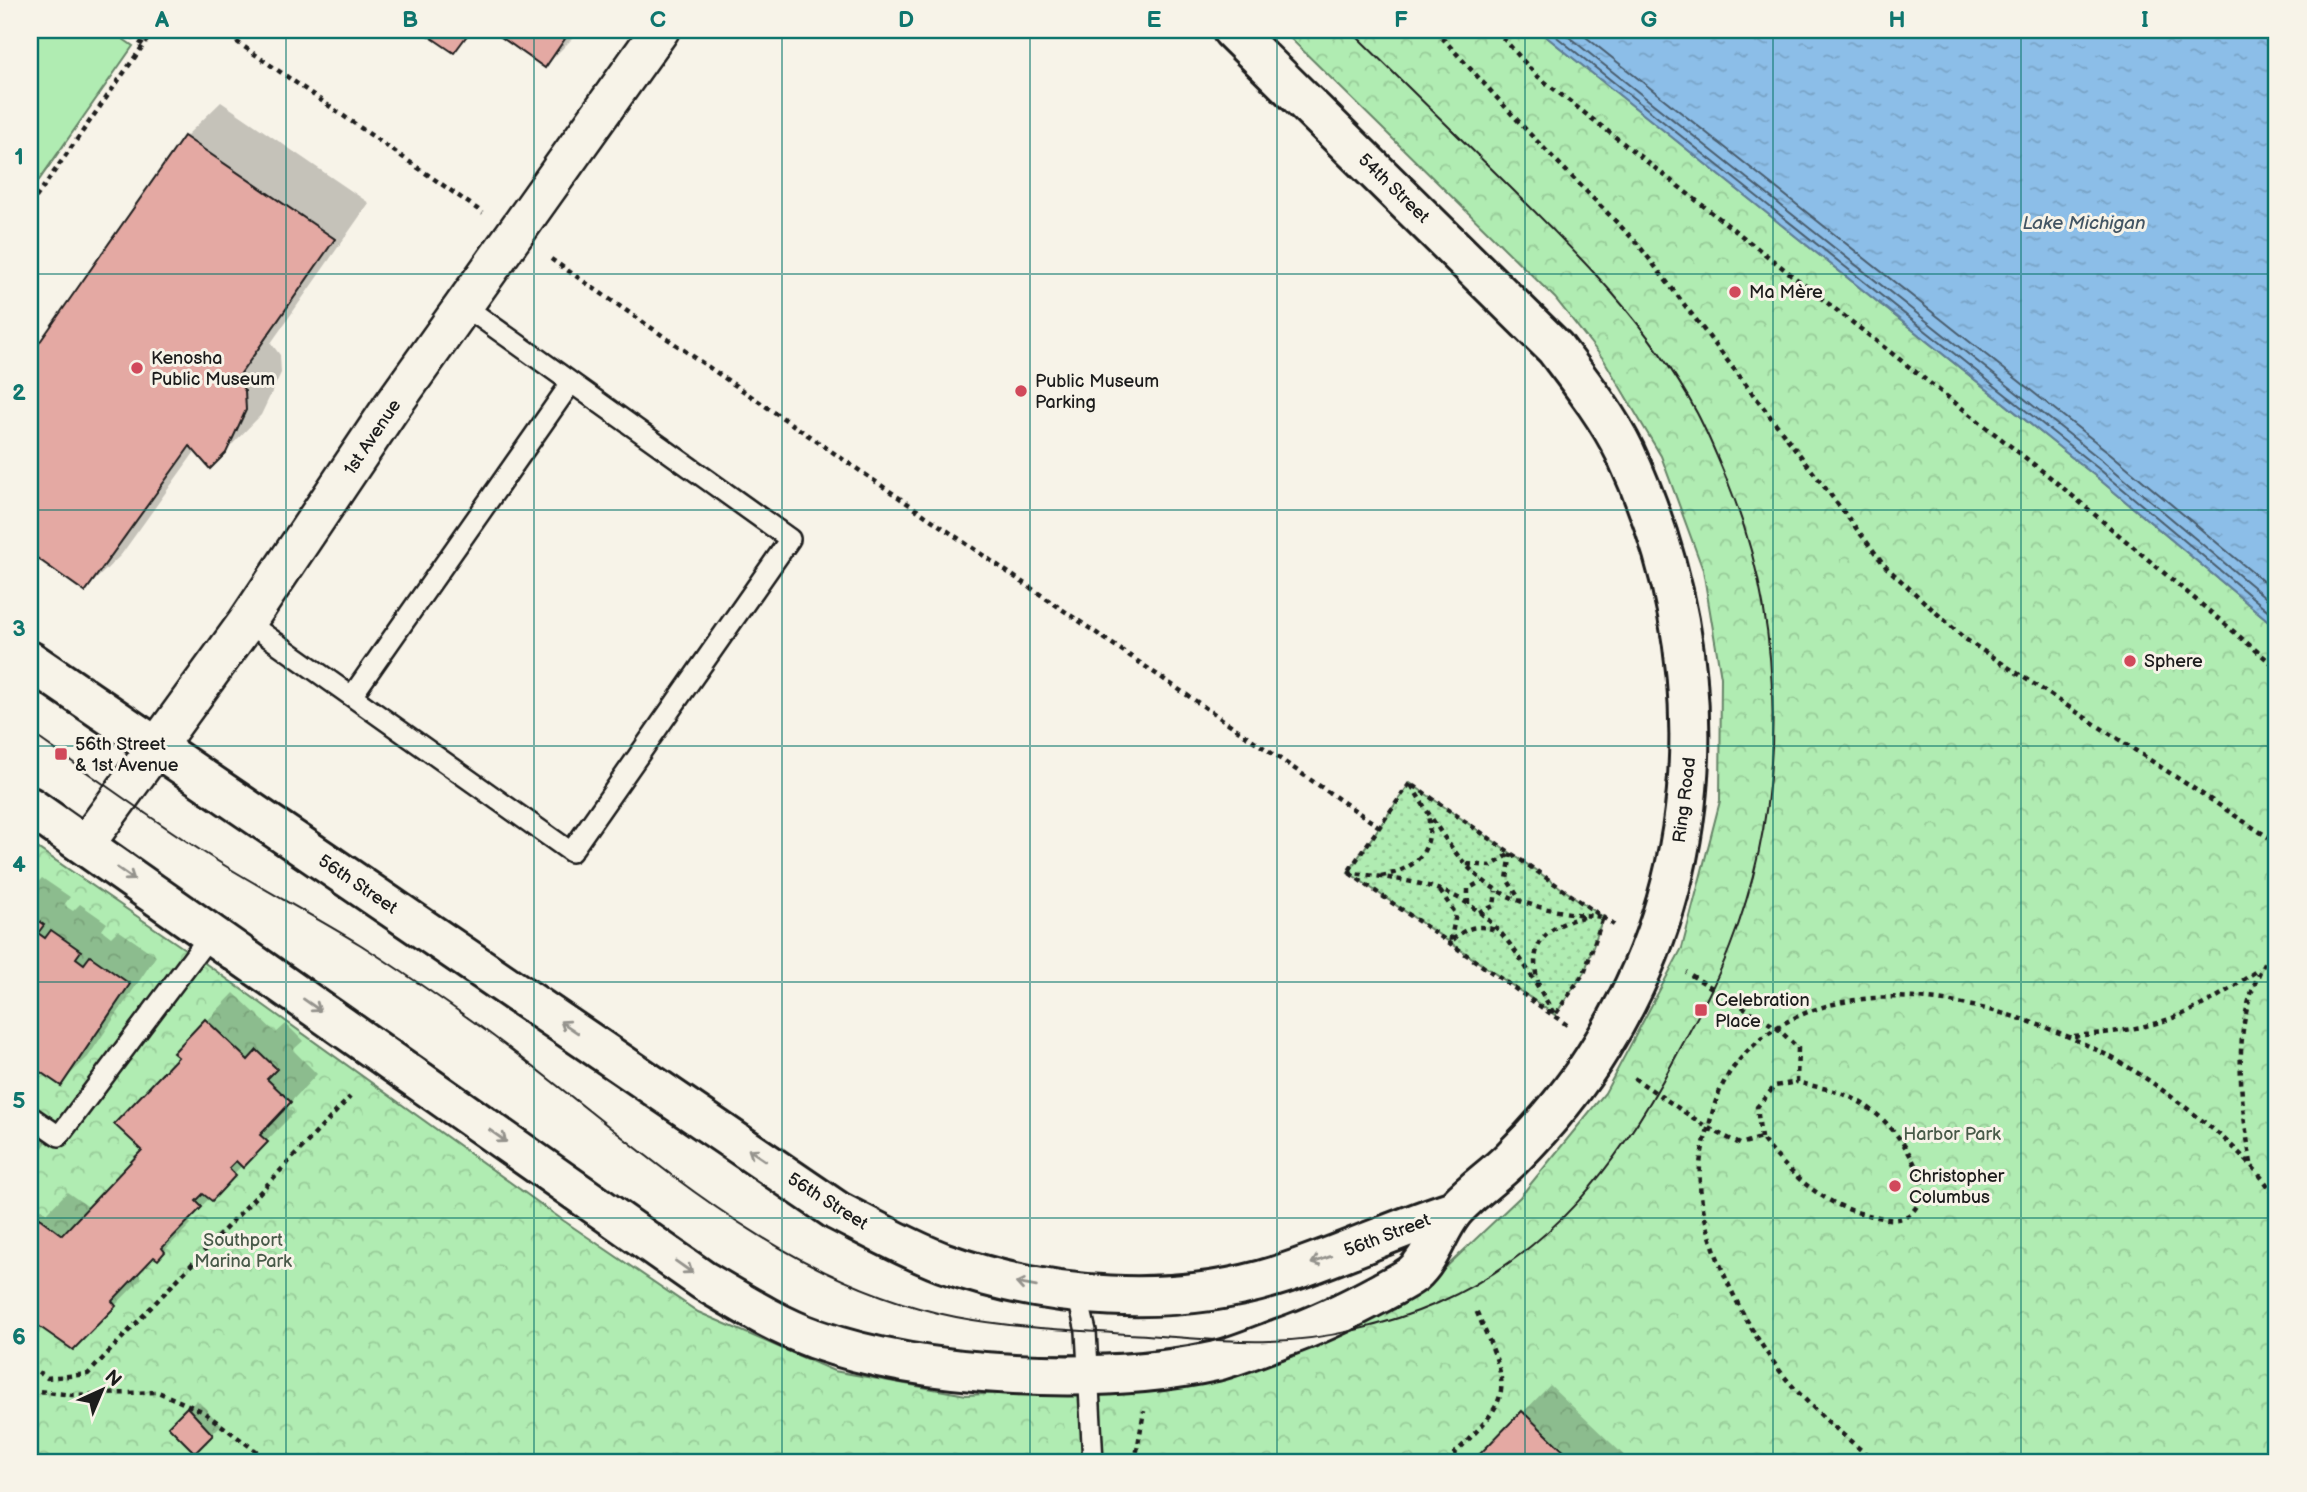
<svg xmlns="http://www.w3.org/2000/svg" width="2307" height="1492" viewBox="0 0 2307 1492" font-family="'Balsamiq Sans',sans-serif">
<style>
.grass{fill:#b0ecb2;stroke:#668467;stroke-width:2}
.forest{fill:url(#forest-crowns);stroke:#668467;stroke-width:2}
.garden{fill:url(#garden-dots);stroke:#668467;stroke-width:2}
.water{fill:url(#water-ripples);stroke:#5f7d96;stroke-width:2}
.shadow{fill:#0003}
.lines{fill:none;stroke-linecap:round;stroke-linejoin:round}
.shore{stroke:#495d6e;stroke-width:2}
.building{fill:#e4a9a3;stroke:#1c1c1c;stroke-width:2}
.lane-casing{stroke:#1c1c1c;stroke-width:24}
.street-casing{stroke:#1c1c1c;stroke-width:42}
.secondary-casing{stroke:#1c1c1c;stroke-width:44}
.path{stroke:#1c1c1c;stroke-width:4.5;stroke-dasharray:5 5;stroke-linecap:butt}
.lane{stroke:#f7f3e8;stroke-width:19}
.street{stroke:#f7f3e8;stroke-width:37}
.secondary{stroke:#f7f3e8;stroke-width:38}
.tram{stroke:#1c1c1c;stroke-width:2}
.oneway{stroke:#94928c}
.grid{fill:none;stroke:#0f766e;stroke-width:2;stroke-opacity:0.55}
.poi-dot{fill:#d1495b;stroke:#f7f3e8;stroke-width:2.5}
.labels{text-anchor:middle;stroke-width:6;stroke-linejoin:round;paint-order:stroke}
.street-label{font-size:18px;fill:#1c1c1c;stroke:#f7f3e8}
.poi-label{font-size:18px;fill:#1c1c1c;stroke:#f7f3e8;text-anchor:start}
.park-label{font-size:18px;fill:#485a49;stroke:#f7f3e8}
.water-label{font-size:19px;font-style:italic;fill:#435563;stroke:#f7f3e8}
.neatline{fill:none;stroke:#0f766e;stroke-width:2.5}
.grid-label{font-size:23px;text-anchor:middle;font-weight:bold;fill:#0f766e}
</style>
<defs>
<pattern id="forest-crowns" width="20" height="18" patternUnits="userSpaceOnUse" patternTransform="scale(1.75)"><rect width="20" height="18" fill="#b0ecb2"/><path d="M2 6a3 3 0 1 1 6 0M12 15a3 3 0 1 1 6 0" fill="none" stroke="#97ca98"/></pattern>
<pattern id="garden-dots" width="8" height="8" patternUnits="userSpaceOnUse" patternTransform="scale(1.75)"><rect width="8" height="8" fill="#b0ecb2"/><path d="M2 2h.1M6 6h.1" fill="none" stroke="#97ca98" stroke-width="1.8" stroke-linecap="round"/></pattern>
<pattern id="water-ripples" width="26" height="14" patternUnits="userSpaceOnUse" patternTransform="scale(1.75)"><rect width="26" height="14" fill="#8cbee8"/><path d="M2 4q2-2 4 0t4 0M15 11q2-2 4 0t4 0" fill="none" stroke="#78a3c6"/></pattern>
</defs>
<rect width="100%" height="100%" fill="#f7f3e8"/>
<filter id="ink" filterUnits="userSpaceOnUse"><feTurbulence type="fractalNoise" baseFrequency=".0143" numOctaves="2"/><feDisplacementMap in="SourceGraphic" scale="14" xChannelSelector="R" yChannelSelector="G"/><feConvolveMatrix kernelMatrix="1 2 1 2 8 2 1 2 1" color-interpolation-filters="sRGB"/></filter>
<g filter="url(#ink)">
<path class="grass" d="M30 30H110L133 46 30 193Z"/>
<path class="forest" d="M1282 30H1538L2094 475 2277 628V1462H30V843L195 956 564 1221 698 1312 834 1371 966 1395 1174 1385 1280 1357 1441 1272 1520 1197 1605 1093 1682 948 1720 801 1721 677 1703 570 1661 456 1604 360 1555 298Z"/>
<path class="garden" d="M1410 783 1603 917 1585 971 1555 1015 1348 872Z"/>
<path class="water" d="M1538 30H2277V628L2094 475Z"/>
<path class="shadow" d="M423 30H474L453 51Z
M494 30H581L545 66Z
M221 102 369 203 271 343 280 355 281 373 261 415 210 467 196 450 121 555 85 590 30 551V359L185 137Z
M42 878 70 897 64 905 73 911 80 904 107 923 102 930 111 937 118 930 156 956 88 1057 60 1084 30 1063V881L35 885Z
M234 993 276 1033 286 1024 303 1041 293 1050 317 1074 286 1107 294 1113 188 1220 191 1224 158 1257 155 1255 138 1273 142 1278 73 1348 30 1318V1201L47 1213 67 1192 90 1208 145 1150 180 1057 176 1053Z
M30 1115 54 1132 30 1166Z
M1550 1385 1631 1462H1475Z
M197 1400 221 1425 195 1451 170 1426Z"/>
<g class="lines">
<path class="shore" d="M1548 30 2099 469 2277 618
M1560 30 2104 462 2277 607
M1577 30 2111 454 2277 593"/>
</g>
<path class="building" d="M420 30H471L454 53Z
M491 30H571L545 68Z
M184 136 335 239 237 379 245 391 246 410 226 453 210 469 190 446 85 592 30 553V356Z
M30 915 44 925 38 933 45 938 51 930 81 951 76 958 84 964 90 956 130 984 61 1086 30 1065Z
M205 1019 248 1060 257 1050 277 1069 267 1079 291 1102 260 1135 268 1142 243 1168 236 1161 229 1168 236 1175 212 1201 203 1194 196 1201 202 1207 162 1248 165 1252 158 1260 154 1257 112 1301 116 1306 73 1350 30 1320V1231L39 1218 62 1235 142 1150 114 1124 178 1057 173 1053Z
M187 1407 213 1435 195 1453 168 1426Z
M1522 1411 1575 1462H1472Z"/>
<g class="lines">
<defs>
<path id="lane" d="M247 622 571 852 790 539 463 305
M352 696 571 383
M30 1116 59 1136 211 934
M1077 1294 1086 1331 1093 1462"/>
<path id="street" d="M85 845 247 622 390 409 660 30"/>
<path id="secondary" d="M30 661 837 1211C872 1229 906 1248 942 1262 1047 1300 1173 1309 1280 1275 1339 1256 1395 1229 1454 1210
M30 807 704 1281C740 1302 776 1325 815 1339 925 1378 1102 1386 1216 1361 1239 1355 1262 1345 1284 1337 1319 1325 1349 1310 1382 1292 1392 1286 1404 1281 1413 1274 1433 1257 1439 1225 1457 1207 1474 1189 1494 1176 1511 1159 1544 1126 1577 1087 1601 1047 1715 864 1714 645 1625 452 1607 415 1580 381 1555 348L1232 30"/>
</defs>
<use href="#lane" class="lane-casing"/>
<use href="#street" class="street-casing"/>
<use href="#secondary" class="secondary-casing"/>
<path class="path" d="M123 30 144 45
M220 30 483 213
M1435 30 1530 134 1637 243 1886 567 1965 639 2277 843
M1496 30 1536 75 2050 477 2277 668
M30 206 154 30
M551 259 1378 826
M1511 853 1507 879 1520 900
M1467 864 1491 866 1510 854
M1348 872C1377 877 1409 879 1437 889 1497 908 1525 966 1555 1015L1585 971 1603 917C1487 906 1468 879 1410 783
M1381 876C1415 870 1435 851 1428 815
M1440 891 1456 914 1450 943
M1468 904V889L1482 881
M1479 912 1494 906 1496 891
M1453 940C1466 927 1478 924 1495 930
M1539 985C1526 945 1546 926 1583 917
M1567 1025 1348 872 1410 783 1614 925
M2074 1036C2156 1029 2191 1018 2259 969
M1634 1078 1708 1128 1740 1144 1761 1138C1791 1175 1824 1207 1873 1216 1887 1219 1897 1222 1909 1215 1916 1210 1920 1200 1924 1193 1916 1151 1882 1107 1840 1093 1826 1088 1811 1086 1797 1082L1798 1048 1777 1028 1686 972
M1761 1138 1757 1107 1775 1086 1797 1082
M2251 1163C2238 1085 2229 1010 2277 943
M30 1366 47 1378 88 1374 350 1097
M30 1390 72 1395 158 1392 202 1411 271 1462
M1135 1462 1144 1411
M1446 1462C1514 1395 1514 1396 1475 1308
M1876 1462C1845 1437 1814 1411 1788 1381 1746 1331 1695 1232 1700 1166 1701 1150 1707 1133 1711 1118 1715 1101 1722 1082 1733 1068 1828 942 2047 1008 2154 1084 2199 1117 2247 1152 2277 1199"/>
<use href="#lane" class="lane"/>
<use href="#street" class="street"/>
<use href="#secondary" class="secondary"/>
<path class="tram" d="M30 732C90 774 149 818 211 857 260 888 311 914 361 945 400 970 439 997 478 1025 629 1134 766 1279 956 1317 1013 1328 1071 1330 1129 1334 1175 1336 1223 1343 1270 1341 1326 1340 1387 1325 1438 1303 1551 1253 1618 1165 1674 1060 1694 1023 1715 986 1730 947 1787 803 1787 629 1729 485 1719 461 1709 436 1697 413 1650 325 1578 254 1507 184 1455 133 1402 81 1350 30"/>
</g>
<defs><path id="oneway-shaft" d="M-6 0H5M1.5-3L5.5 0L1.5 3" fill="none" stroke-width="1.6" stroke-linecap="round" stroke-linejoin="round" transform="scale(1.75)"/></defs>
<g class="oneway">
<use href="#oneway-shaft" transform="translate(126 874) rotate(35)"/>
<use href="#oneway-shaft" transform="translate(312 1005) rotate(35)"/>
<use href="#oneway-shaft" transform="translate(569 1027) rotate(-146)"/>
<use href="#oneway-shaft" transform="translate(498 1136) rotate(35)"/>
<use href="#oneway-shaft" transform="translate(757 1155) rotate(-146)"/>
<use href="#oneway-shaft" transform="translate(1321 1260) rotate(160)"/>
<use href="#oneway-shaft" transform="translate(684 1267) rotate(35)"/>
<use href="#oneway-shaft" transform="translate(1026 1285) rotate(-170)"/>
</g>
</g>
<path class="grid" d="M286 30V1462M534 30V1462M782 30V1462M1030 30V1462M1277 30V1462M1525 30V1462M1773 30V1462M2021 30V1462M30 274H2277M30 510H2277M30 746H2277M30 982H2277M30 1218H2277"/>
<g class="poi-dot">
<circle cx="1735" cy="292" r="7"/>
<circle cx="137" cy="368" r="7"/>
<circle cx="1021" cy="391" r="7"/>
<circle cx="2130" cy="661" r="7"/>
<rect x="54" y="747" width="14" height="14" rx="3.5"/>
<rect x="1694" y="1003" width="14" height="14" rx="3.5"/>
<circle cx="1895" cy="1186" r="7"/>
</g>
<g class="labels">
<g class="street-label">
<text transform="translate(1394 188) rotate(44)" y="6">54th Street</text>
<text transform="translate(372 437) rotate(-56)" y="6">1st Avenue</text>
<text transform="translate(1684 800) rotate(-83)" y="6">Ring Road</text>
<text transform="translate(358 884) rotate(34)" y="6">56th Street</text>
<text transform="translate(828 1201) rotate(32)" y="6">56th Street</text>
<text transform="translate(1387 1235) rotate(-21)" y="6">56th Street</text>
</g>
<g class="poi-label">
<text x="1749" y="298">Ma Mère</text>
<text x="151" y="364">Kenosha<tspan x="151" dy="21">Public Museum</tspan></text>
<text x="1035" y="387">Public Museum<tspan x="1035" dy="21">Parking</tspan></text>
<text x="2144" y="667">Sphere</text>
<text x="75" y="750">56th Street<tspan x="75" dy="21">&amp; 1st Avenue</tspan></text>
<text x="1715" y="1006">Celebration<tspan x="1715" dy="21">Place</tspan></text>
<text x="1909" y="1182">Christopher<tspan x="1909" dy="21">Columbus</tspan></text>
</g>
<g class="park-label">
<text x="1952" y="1140">Harbor Park</text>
<text x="243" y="1246">Southport<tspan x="243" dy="21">Marina Park</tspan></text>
</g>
<g class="water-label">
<text x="2084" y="229">Lake Michigan</text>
</g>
</g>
<rect width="2307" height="1492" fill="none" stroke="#f7f3e8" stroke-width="77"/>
<g transform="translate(102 1390) rotate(44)" stroke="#f7f3e8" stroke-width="5" paint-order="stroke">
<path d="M0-5L12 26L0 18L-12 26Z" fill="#1c1c1c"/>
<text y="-10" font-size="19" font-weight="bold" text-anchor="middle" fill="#1c1c1c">N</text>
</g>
<rect x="38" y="38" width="2230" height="1416" class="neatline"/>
<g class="grid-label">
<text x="162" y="27">A</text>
<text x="410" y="27">B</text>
<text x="658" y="27">C</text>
<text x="906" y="27">D</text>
<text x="1154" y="27">E</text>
<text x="1401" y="27">F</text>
<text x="1649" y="27">G</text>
<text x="1897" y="27">H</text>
<text x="2145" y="27">I</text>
<text x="19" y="164">1</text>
<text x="19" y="400">2</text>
<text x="19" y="636">3</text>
<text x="19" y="872">4</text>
<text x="19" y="1108">5</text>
<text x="19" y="1344">6</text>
</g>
</svg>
